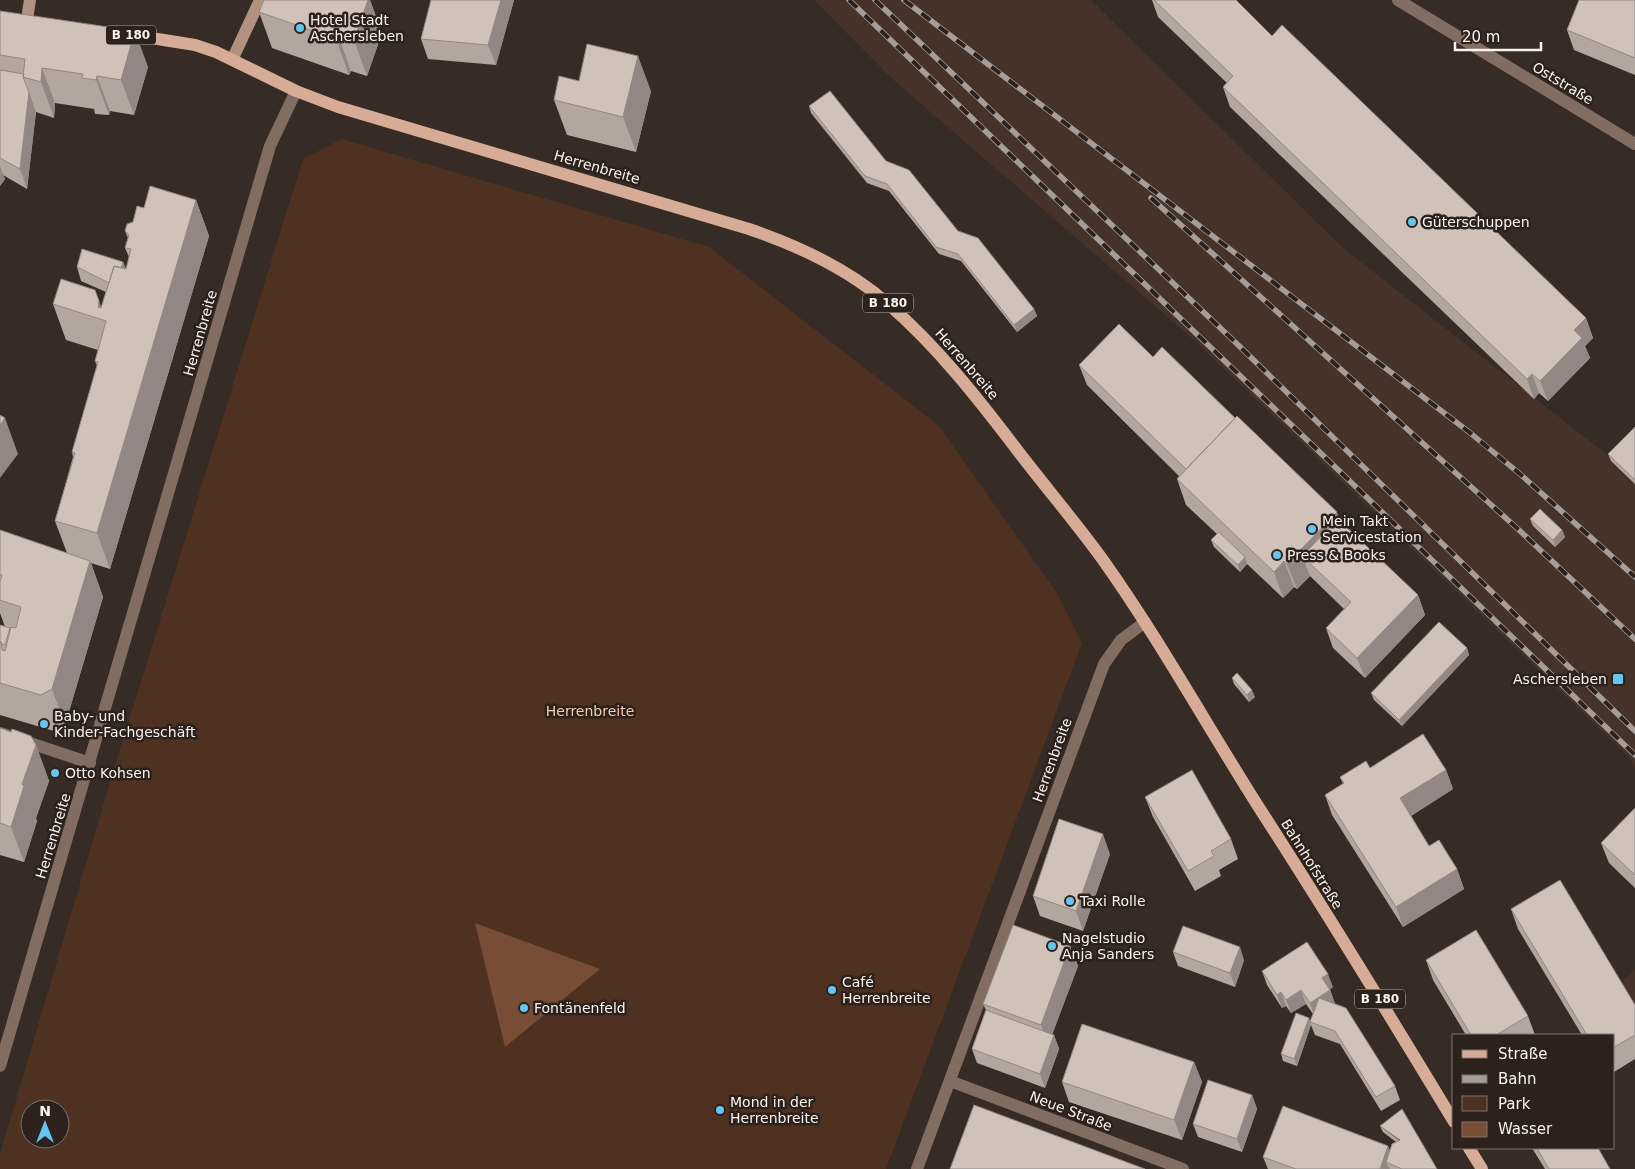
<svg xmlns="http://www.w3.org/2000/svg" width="1635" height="1169" viewBox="0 0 1635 1169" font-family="'DejaVu Sans',sans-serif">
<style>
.built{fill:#45332a}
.green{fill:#4f3121;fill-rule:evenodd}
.water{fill:#784d35}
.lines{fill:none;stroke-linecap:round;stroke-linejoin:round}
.street{stroke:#826d63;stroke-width:12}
.secondary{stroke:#b29180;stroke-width:12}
.primary{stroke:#d7ac96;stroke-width:12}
.rail-casing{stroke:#a69d98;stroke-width:5.5}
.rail{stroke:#2c211b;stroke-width:4;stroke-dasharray:11;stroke-linecap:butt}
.wall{fill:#b3a69f}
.shaded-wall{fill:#928782}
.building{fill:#d0c1b9;stroke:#928782}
.poi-dot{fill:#66c4ef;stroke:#2c211b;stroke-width:2}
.labels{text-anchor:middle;stroke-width:5;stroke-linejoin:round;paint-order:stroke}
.shield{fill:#2c211b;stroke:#bdb4af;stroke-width:1}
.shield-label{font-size:12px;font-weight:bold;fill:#fbf3ef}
.poi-label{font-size:14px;fill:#fbf3ef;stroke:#2c211b;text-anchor:start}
.street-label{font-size:14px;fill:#fbf3ef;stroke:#2c211b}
.park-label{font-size:14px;fill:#f6cab3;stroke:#2c211b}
</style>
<rect width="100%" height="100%" fill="#362b25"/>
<path class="built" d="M814 0H1091L1343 248 1615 461 1635 480V769L1629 757 1195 341 890 77Z
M1635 970V1013L1618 985Z"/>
<path class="green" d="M342 139 709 247 938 425 1057 593 1082 643 886 1169H0V1154L113 772 303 159ZM30 1109H60V1139H30Z"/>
<path class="water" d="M475 923 600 969 505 1047Z"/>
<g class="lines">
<path class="street" d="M1398 0 1635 144
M0 733 90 763
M0 1066 270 146 296 91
M950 1081 1183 1169
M917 1169 1104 664 1121 640 1145 622"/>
<path class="secondary" d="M27 19 30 0
M233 58 260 0"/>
<path class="primary" d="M120 33 195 45 216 52 296 91 338 107 749 229C799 246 847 268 887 303 938 347 980 401 1021 455 1048 490 1077 524 1103 560 1159 639 1206 724 1258 806 1325 910 1390 1016 1454 1122
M1469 1148 1482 1169"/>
<defs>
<path id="rail" d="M849 0 1635 755
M875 0 1234 341 1635 731
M904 0 1469 432 1520 474 1635 577
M1151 198 1519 530 1635 639"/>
</defs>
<use href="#rail" class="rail-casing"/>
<use href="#rail" class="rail"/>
</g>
<path class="wall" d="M264 0H370L382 33 367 76 351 71 349 75 272 48 259 12Z
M431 0H514L496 65 428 59 421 39Z
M1152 0H1236L1272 36 1586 318 1593 338 1585 346 1590 358 1548 401 1539 393 1534 399 1230 107 1223 87 1227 83 1158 17Z
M1635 0V75L1574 50 1567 30Z
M0 11 148 67 134 115 110 111 109 115 95 114 94 109 55 103 54 118 36 112 27 189 3 175 5 179 0 186Z
M579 81 651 91 636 152 567 135 554 100Z
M809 106 886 161 958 231 1034 309 1037 316 1017 332 961 261 939 254 889 191 867 183 811 113Z
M196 200 209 236 110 569 91 563 103 597 65 725 54 731 0 715V625L5 627 0 613V530L67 553 55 521 73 457 72 452 97 366 95 361 98 350 66 340 53 304 95 290 101 308 106 292 81 281 77 267 123 262 126 269 129 257 125 248 128 238 125 231 144 208Z
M1153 357 1340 521 1418 595 1425 615 1365 678 1333 648 1326 628 1344 609 1310 576 1297 589 1294 587 1283 598 1247 564 1240 572 1214 547 1211 540 1217 534 1186 505 1177 479 1179 476 1087 385 1079 365Z
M1635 427V484L1611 461 1608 454Z
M1530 519 1562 530 1565 537 1555 547 1533 526Z
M1467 648 1469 655 1402 726 1374 700 1371 693Z
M1232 678 1255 697 1249 702 1234 684Z
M0 728 36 745 49 781 36 818 37 821 24 862 0 855Z
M1370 768 1446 770 1453 789 1411 816 1429 846 1457 869 1464 889 1403 927 1332 815 1325 795 1343 784 1340 777Z
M1145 797 1231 839 1238 859 1219 870 1221 876 1195 891 1153 817Z
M1635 808V888L1609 863 1601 843Z
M1110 854 1083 931 1040 916 1033 896Z
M1511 909 1635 1005V1059L1614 1072V1035H1582L1518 929Z
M1070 946 1078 966 1052 1035H1054L1059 1049 1045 1088 977 1063 972 1049 986 1010 983 1004Z
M1173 952 1244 960 1235 987 1178 966Z
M1426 960 1528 1016 1535 1035H1466L1433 980Z
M1262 971 1333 987 1330 989 1335 1004 1395 1086 1400 1100 1381 1111 1340 1044 1315 1035 1311 1025 1297 1066 1283 1061 1281 1054 1309 1018 1310 1021 1313 1014 1306 1004 1291 1013 1286 1006 1282 1008 1267 985Z
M1194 1062 1202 1082 1182 1140 1069 1102 1062 1082Z
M1252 1095 1257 1109 1242 1152 1198 1137 1193 1124Z
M1380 1126 1437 1169H1268L1263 1157 1388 1146 1390 1151 1396 1142 1383 1132Z
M1532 1148H1598L1610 1169H1545Z"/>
<path class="shaded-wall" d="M368 0H370L382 33 367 76 354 40Z
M501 0H514L496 65 488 45Z
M135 31 148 67 134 115 121 80Z
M338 35 351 71 349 75 336 39Z
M638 56 651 91 636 152 623 117Z
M42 68 55 103 54 118 41 82Z
M97 76 110 111 109 115 96 80Z
M29 92 36 112 27 189 20 169Z
M0 166 5 179 0 186Z
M196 200 209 236 110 569 97 533Z
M123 262 128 275 117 286Z
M99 301 106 321 98 307Z
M1034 309 1037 316 1017 332 1014 325Z
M1586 318 1593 338 1585 346 1590 358 1548 401 1540 381 1574 330Z
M1532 374 1539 393 1534 399 1527 379Z
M5 418 18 454 0 478V425Z
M1337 512 1346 538 1302 556 1310 576 1297 589 1287 564Z
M1562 530 1565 537 1555 547 1553 540Z
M1245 557 1247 564 1240 572 1238 565Z
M90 561 103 597 65 725 52 689Z
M1284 561 1294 587 1283 598 1274 572Z
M1418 595 1425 615 1365 678 1357 658Z
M1467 648 1469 655 1402 726 1399 720Z
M1252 690 1255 697 1249 702 1247 695Z
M36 745 49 781 36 818 37 821 24 862 11 827 22 784Z
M1446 770 1453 789 1407 818 1400 798Z
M1103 834 1110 854 1083 931 1076 911Z
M1457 869 1464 889 1403 927 1396 907Z
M1070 946 1078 966 1048 1045 1041 1025Z
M1240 947 1244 960 1235 987 1230 973Z
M1328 974 1333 987 1327 991 1322 978Z
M1301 990 1306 1004 1291 1013 1286 1000Z
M1330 990 1335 1004 1315 1017 1310 1003Z
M1281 992 1286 1006 1282 1008 1277 995Z
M1309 1018 1311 1025 1297 1066 1294 1059Z
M1054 1035 1059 1049 1045 1088 1040 1074Z
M1194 1062 1202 1082 1182 1140 1174 1120Z
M1252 1095 1257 1109 1242 1152 1237 1139Z
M1388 1146 1393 1160 1386 1162 1390 1169H1380Z"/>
<path class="building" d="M264 0H368L354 40 338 35 336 39 259 12Z
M431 0H501L488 45 421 39Z
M1154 0H1236L1272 36 1282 25 1586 318 1574 330 1582 338 1540 381 1532 374 1527 379 1223 87 1233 76Z
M1579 0H1635V58L1567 30Z
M0 11 135 31 121 80 97 76 96 80 82 78 83 74 42 68 41 82 23 77 25 59 0 55Z
M587 44 638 56 623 117 554 100 559 76 579 81Z
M0 70 24 74 23 77 29 92 20 169 0 158Z
M830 91 886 161 909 170 958 231 978 238 1034 309 1014 325 958 254 936 247 887 184 865 176 809 106Z
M150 186 196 200 97 533 55 521 75 453 72 452 98 362 95 361 106 321 53 304 61 279 95 290 99 301 98 307 101 308 114 266 126 269 131 249 125 248 129 235 125 231 127 224 133 222 137 206 144 208Z
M82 249 123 262 121 268 114 266 109 283 77 267Z
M1119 324 1153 357 1162 347 1235 418 1186 469 1079 365Z
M0 415 5 418 0 425Z
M1237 416 1337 512 1287 564 1284 561 1274 572 1177 479Z
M1635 427V480L1608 454Z
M1540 509 1562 530 1553 540 1530 519Z
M1338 519 1418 595 1357 658 1326 628 1351 602 1302 556Z
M0 530 90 561 52 689 41 695 0 683V641L1 642 2 650 5 651 11 627 16 628 21 607 0 600V581L2 575H0Z
M1219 532 1245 557 1238 565 1211 540Z
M1439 622 1467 648 1399 720 1371 693Z
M0 625 10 628 5 645 2 644 1 642 0 641Z
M1237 673 1252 690 1247 695 1232 678Z
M0 728 11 732 12 729 31 736 36 745 22 784 24 786 11 827 0 823Z
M1423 734 1446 770 1400 798 1429 846 1439 840 1457 869 1396 907 1325 795 1344 783 1340 777 1366 761 1370 768Z
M1192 770 1231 839 1211 851 1214 856 1188 871 1145 797Z
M1635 808V875L1601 843Z
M1059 819 1103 834 1076 911 1033 896Z
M1560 880 1635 1005V1035L1614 1047V1035H1587L1511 909Z
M1013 925 1070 946 1041 1025 983 1004Z
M1183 926 1240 947 1230 973 1173 952Z
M1476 930 1528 1016 1496 1035H1471L1426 960Z
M1307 942 1328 974 1322 978 1330 990 1310 1003 1301 990 1286 1000 1281 992 1277 995 1262 971Z
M1319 998 1346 1008 1395 1086 1376 1097 1335 1031 1310 1022Z
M986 1010 1054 1035 1040 1074 972 1049Z
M1296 1013 1309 1018 1294 1059 1281 1054Z
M1082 1024 1194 1062 1174 1120 1062 1082Z
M1208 1080 1252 1095 1237 1139 1193 1124Z
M974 1105 1145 1169H950Z
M1283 1106 1388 1146 1380 1169H1296L1263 1157Z
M1402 1109 1437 1169H1402L1386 1162 1392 1144 1400 1140 1380 1126Z
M1537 1148H1598L1610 1169H1549Z"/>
<g class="poi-dot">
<circle cx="300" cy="28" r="5"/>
<circle cx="1412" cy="222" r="5"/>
<circle cx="1312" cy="529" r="5"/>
<circle cx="1277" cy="555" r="5"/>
<rect x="1612" y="673" width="12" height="12" rx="2.5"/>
<circle cx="44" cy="724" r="5"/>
<circle cx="55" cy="773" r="5"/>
<circle cx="1070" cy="901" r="5"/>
<circle cx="1052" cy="946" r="5"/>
<circle cx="832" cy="990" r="5"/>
<circle cx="524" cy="1008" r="5"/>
<circle cx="720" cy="1110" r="5"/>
</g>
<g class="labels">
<g class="shield">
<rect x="106" y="25.5" width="50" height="19" rx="4"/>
<rect x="863" y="293.5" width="50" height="19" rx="4"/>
<rect x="1355" y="989.5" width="50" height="19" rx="4"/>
</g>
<g class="shield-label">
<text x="131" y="39">B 180</text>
<text x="888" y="307">B 180</text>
<text x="1380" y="1003">B 180</text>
</g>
<g class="poi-label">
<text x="310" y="25">Hotel Stadt<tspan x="310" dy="16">Aschersleben</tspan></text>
<text x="1422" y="227">Güterschuppen</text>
<text x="1322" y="526">Mein Takt<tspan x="1322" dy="16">Servicestation</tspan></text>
<text x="1287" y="560">Press &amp; Books</text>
<text x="1607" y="684" text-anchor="end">Aschersleben</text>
<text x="54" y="721">Baby- und<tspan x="54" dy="16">Kinder-Fachgeschäft</tspan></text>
<text x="65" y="778">Otto Kohsen</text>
<text x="1080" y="906">Taxi Rolle</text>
<text x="1062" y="943">Nagelstudio<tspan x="1062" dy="16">Anja Sanders</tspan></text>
<text x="842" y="987">Café<tspan x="842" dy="16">Herrenbreite</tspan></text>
<text x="534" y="1013">Fontänenfeld</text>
<text x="730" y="1107">Mond in der<tspan x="730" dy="16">Herrenbreite</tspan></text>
</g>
<g class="street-label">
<text transform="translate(1563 83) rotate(31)" y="5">Oststraße</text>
<text transform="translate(597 167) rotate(16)" y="5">Herrenbreite</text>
<text transform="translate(200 333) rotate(-74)" y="5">Herrenbreite</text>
<text transform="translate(967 364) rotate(49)" y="5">Herrenbreite</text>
<text transform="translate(1052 760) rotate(-70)" y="5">Herrenbreite</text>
<text transform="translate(53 836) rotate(-73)" y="5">Herrenbreite</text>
<text transform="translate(1312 864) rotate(58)" y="5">Bahnhofstraße</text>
<text transform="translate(1071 1111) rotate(21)" y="5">Neue Straße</text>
</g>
<g class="park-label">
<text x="590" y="716">Herrenbreite</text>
</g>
</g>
<rect x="1452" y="1034" width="162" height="115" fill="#2c211b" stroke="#7f7570"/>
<rect x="1462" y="1050" width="25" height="8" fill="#d7ac96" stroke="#7f7570"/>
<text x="1498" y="1059" font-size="15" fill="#fbf3ef">Straße</text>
<rect x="1462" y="1075" width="25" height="8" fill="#a69d98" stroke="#7f7570"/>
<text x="1498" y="1084" font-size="15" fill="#fbf3ef">Bahn</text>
<rect x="1462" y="1096" width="25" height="15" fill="#4f3121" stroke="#7f7570"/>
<text x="1498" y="1109" font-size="15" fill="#fbf3ef">Park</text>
<rect x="1462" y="1122" width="25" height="15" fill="#784d35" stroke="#7f7570"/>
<text x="1498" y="1134" font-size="15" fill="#fbf3ef">Wasser</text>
<g transform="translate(45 1124)"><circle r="24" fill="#2c211b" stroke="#7f7570"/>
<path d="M0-4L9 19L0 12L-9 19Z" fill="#66c4ef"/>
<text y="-8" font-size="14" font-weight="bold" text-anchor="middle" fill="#fbf3ef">N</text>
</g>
<path d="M1455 42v8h86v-8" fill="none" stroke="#fbf3ef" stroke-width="2.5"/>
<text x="1462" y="42" font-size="15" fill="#fbf3ef" stroke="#2c211b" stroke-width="4" paint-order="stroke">20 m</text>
</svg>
